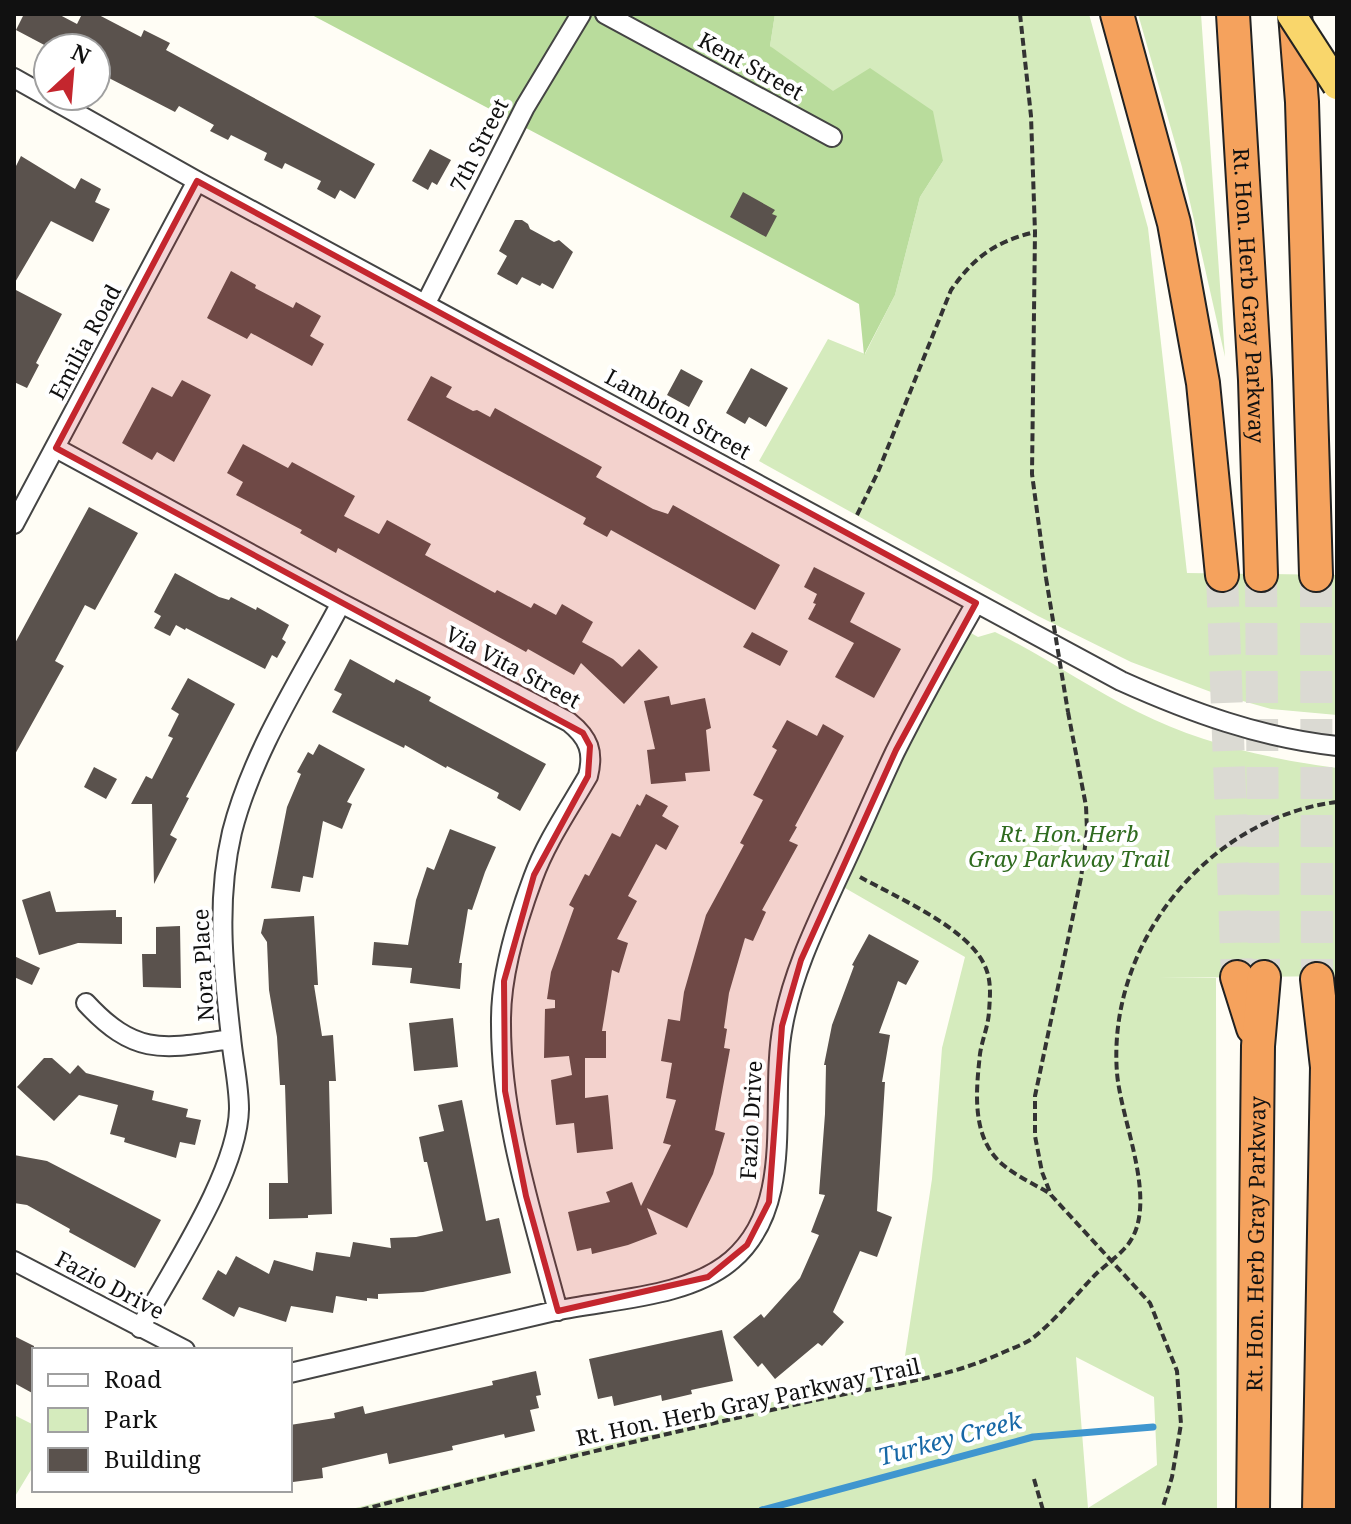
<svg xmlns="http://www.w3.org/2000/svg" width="1351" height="1524" viewBox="0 0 1351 1524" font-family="'Noto Serif',serif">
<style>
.green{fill:#d5ebbd;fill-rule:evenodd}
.forest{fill:#b9dc9c}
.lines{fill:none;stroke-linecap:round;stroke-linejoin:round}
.stream{stroke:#3f96cf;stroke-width:7}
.building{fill:#5a524d}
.highway-tunnel{stroke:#dbdad3;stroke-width:32;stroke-dasharray:32 16;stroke-linecap:butt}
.street-casing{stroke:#444;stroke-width:22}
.highway-casing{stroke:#222;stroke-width:36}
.path{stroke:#333;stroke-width:4;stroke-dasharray:8 4;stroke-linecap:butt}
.street{stroke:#fff;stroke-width:18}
.highway{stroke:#f5a25d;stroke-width:32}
.primary-bridge-casing{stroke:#222;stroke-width:32;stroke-linecap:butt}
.path-bridge{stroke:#333;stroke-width:4;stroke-dasharray:8 4;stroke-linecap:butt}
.primary-bridge{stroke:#f9d66b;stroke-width:28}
.marked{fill:#c4262e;fill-opacity:0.2;stroke:#c4262e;stroke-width:6;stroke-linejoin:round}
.labels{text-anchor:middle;stroke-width:8;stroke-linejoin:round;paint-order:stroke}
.street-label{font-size:22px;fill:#111;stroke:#fff}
.park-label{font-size:22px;font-style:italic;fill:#2f6b1f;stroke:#fff}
.water-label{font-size:24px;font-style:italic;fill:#1768a6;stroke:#fff}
</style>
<rect width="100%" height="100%" fill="#fffdf5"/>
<path class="green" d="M775 14H1089L1148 228 1187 573 1337 575V715L1271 709 1211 692 1131 662 1038 616 759 461 828 339 865 354 895 295 920 197 943 161 792 67 770 46Z
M1138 14H1201L1225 357 1182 167Z
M962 628 978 637 995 632C1044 656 1089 688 1138 712 1199 743 1269 759 1337 768V976L1159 978H1216L1217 1510H348L903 1369 932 1179 942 1048 965 957 845 888ZM1076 1357 1154 1397 1157 1465 1088 1508Z
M14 1415 34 1425V1465L14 1498Z"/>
<path class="forest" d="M310 14H775L770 46 833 91 870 68 933 111 943 161 920 197 895 295 864 355 859 304Z"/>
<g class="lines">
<path class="stream" d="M762 1510 1033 1437 1153 1427"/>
</g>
<path class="building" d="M24 14H58L77 24 82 14H97L141 37 144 30 170 43 166 50 375 164 355 199 340 190 335 199 317 189 321 181 285 163 282 169 264 160 267 153 231 135 228 140 210 131 214 125 179 106 175 112 105 76 109 67 96 60V48H50L16 30Z
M430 149 451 160 437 185 432 182 428 190 412 181Z
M21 156 75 189 81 178 101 189 95 202 110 209 93 242 51 221 14 284V170Z
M743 192 775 210 772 214 777 216 766 237 730 217Z
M515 220H522L528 224 530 229 554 242 559 240 573 252 553 289 542 283 540 286 522 277 517 285 497 274 507 256 499 251Z
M231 271 256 285 255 288 293 308 296 302 321 316 310 336 324 344 312 366 251 333 247 339 207 318Z
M14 289 62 314 36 363 39 365 27 388 14 382Z
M751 368 788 388 766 427 749 417 745 424 726 413Z
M681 369 703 381 689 407 667 395Z
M431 376 452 387 446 397 473 411 477 410 490 417 495 408 602 467 596 477 653 509 668 514 673 505 780 565 755 610 611 530 607 537 583 524 586 518 407 420Z
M182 380 211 395 174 462 157 452 152 460 122 443 152 387 172 397Z
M243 444 288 468 292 462 355 496 344 516 379 534 387 520 431 544 425 555 495 593 497 590 531 608 534 603 556 615 562 604 593 622 582 642 613 659 622 667 639 649 658 667 624 704 581 663 574 675 528 649 526 652 338 548 336 553 300 533 302 530 236 495 243 482 227 473Z
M89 507 138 533 95 610 85 605 55 661 64 666 14 756V645Z
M814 567 865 593 850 622 901 649 874 698 835 677 854 643 808 619 816 604 813 603 817 594 804 587Z
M175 573 219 597 229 600 231 597 256 610 257 607 289 625 282 639 286 642 277 658 272 655 265 669 186 628 185 630 176 625 170 636 154 628 161 616 154 612Z
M752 632 788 651 780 666 743 647Z
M350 659 394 683 396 679 431 697 429 701 546 764 520 811 497 798 499 793 447 766 446 768 405 745 404 748 332 712 342 694 334 690Z
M188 678 235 704 186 797 189 798 170 835 177 839 154 884 152 804H131L146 776 152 779 173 738 168 736 179 714 171 709Z
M669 696 671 705 705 698 711 728 706 730 710 771 685 773 686 781 651 784 647 750 655 749 644 701Z
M787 720 817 736 823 724 844 736 795 826 797 827 789 841 798 845 762 910 766 912 753 941 745 938 729 993 724 1028 727 1029 724 1048 730 1049 715 1130 725 1133 713 1174 687 1228 647 1208 657 1234 628 1245 592 1254 591 1248 577 1251 568 1212 610 1202 606 1192 632 1182 641 1206 671 1145 663 1143 676 1100 666 1098 672 1063 661 1061 668 1019 680 1021 684 992 706 915 744 845 740 843 763 800 753 795 777 750 772 747Z
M319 744 365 769 347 802 352 804 342 829 323 821 313 878 303 876 300 892 271 888 287 807 301 774 297 772 308 752 313 755Z
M94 767 117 779 106 799 84 787Z
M646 794 668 806 662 816 679 826 666 850 656 844 628 896 637 901 617 939 628 943 619 973 612 970 602 1031H606V1058H585V1098L608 1095 613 1149 577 1153 574 1123 556 1125 551 1080 572 1075 569 1056 544 1058 545 1009 555 1008V1000L547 999 551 972 574 908 569 905 585 874 589 876 612 833 620 837 637 804 640 806Z
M450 829 496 847 485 872 472 910 468 909 459 963H462L460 989 410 983 412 968 372 965 374 942 408 945 416 900 427 867 434 870Z
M50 891 56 912 116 910V917H122V944L78 943 39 955 22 900Z
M314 916 318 985H314L322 1036 333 1035 336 1081H329L332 1214 308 1215V1218L269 1219V1183H288L285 1085H280L277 1037 269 990 267 942 261 933 264 919Z
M180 926 181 988 143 987 142 954H156V927Z
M869 934 919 961 906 985 898 981 879 1033 890 1035 882 1082H885L877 1211 892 1217 877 1257 860 1251 833 1312 844 1322 822 1346 818 1343 775 1379 762 1363 758 1367 733 1337 761 1314 764 1318 800 1278 819 1235 811 1232 825 1195 819 1194 825 1114 826 1065H824L832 1025 854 966 852 965Z
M14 956 40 968 32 985 14 977Z
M453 1018 458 1067 414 1071 409 1023Z
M44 1058H52L70 1074 78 1065 86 1073 154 1091 152 1100 188 1109 186 1117 201 1120 195 1145 180 1142 176 1158 124 1142 125 1138 110 1134 118 1105 79 1095 54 1121 17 1087Z
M462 1100 486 1221 499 1218 511 1273 423 1292 378 1294V1299L367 1298V1301L336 1296 333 1313 291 1306 286 1322 239 1307 234 1317 202 1299 218 1270 226 1275 236 1256 269 1274 274 1260 313 1271 316 1252 350 1257 353 1242 391 1248 390 1238 416 1237 443 1231 427 1162H424L419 1137 444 1131 438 1105Z
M14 1155 47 1161 161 1220 135 1268 69 1232 70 1229 27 1205 14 1203Z
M722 1330 733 1381 691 1390 692 1394 662 1401 661 1395 614 1406 612 1396 598 1399 589 1359Z
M14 1336 34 1346V1394L14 1383Z
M536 1371 541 1395 536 1396 539 1408 530 1410 535 1431 505 1438 504 1434 452 1446 453 1450 389 1464 387 1453 322 1468 323 1478 293 1482 290 1425 335 1418 334 1413 363 1406 365 1414 493 1385 492 1381Z"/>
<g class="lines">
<path class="highway-tunnel" d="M1222 575 1237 977
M1261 575 1264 977
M1316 575 1317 979"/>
<defs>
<path id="street" d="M605 14 832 137
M14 78 197 181 1121 681C1190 712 1261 738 1337 746
M426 303 525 107 581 14
M56 448 341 603 569 722C589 738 594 752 588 776 569 809 546 842 533 878 517 921 501 973 501 1019 500 1119 533 1216 558 1311
M14 524 197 181
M86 1003C136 1057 164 1049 231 1039
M14 1261 185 1350
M140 1328C171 1271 238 1172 239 1109 239 1085 233 1060 231 1037 223 968 216 900 232 832 253 750 302 677 341 603
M290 1373C378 1352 466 1331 555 1311 610 1299 688 1298 732 1260 798 1203 768 1101 783 1025 793 971 817 923 840 873 859 833 876 792 895 752 920 702 948 652 976 603"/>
<g id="highway">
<path d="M1117 14 1174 223 1203 383 1222 575"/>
<path id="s1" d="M1233 14 1255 380 1261 575"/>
<path d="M1295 14 1302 102 1316 575"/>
<path d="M1237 977 1253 1028"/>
<path d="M1317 979 1327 1067 1319 1510"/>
<path id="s2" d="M1253 1510 1258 1046 1264 977"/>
</g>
</defs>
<use href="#street" class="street-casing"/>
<use href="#highway" class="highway-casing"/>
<path class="path" d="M1020 14 1031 116 1035 232 1032 474 1046 578
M857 515 878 472 951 290C975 256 995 242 1035 232
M1068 712 1086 806 1087 831 1081 878 1035 1096V1136L1042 1172 1051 1195 1150 1303 1177 1371 1181 1424 1172 1477 1162 1510
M860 877C896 897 966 927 984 964 992 980 990 996 989 1012 988 1027 982 1040 980 1054 976 1091 971 1137 1002 1164 1016 1176 1034 1184 1049 1193
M1034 1479 1043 1510
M361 1510C512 1470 664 1434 816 1400 880 1386 944 1380 1004 1352 1013 1348 1022 1345 1030 1340 1050 1326 1076 1295 1094 1276 1104 1266 1116 1258 1125 1248 1162 1208 1121 1123 1117 1073 1107 944 1207 818 1337 802"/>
<use href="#street" class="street"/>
<use href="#highway" class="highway"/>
<defs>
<path id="primary-bridge" d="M1291 14 1337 85"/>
</defs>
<use href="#primary-bridge" class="primary-bridge-casing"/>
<path class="path-bridge" d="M1046 578 1068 712"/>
<use href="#primary-bridge" class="primary-bridge"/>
</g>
<path class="marked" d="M197 181 976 603 896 750 801 960 782 1026 769 1202 747 1245 708 1277 558 1311 526 1196 505 1091 504 981 534 875 588 776 590 746 583 733 56 448Z"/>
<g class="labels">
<g class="street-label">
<text transform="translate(751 66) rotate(29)" y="8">Kent Street</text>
<text transform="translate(479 145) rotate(-63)" y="8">7th Street</text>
<text dy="8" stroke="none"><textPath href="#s1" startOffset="282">Rt. Hon. Herb Gray Parkway</textPath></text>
<text transform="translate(85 342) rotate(-62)" y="8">Emilia Road</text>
<text transform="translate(678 414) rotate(29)" y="8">Lambton Street</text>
<text transform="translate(513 667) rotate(28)" y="8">Via Vita Street</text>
<text transform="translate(203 965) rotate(-93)" y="8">Nora Place</text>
<text transform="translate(751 1120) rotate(-87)" y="8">Fazio Drive</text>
<text dy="8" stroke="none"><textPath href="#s2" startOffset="266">Rt. Hon. Herb Gray Parkway</textPath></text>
<text transform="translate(110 1285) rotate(28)" y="8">Fazio Drive</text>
<text transform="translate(748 1402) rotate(-12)" y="8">Rt. Hon. Herb Gray Parkway Trail</text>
</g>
<g class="park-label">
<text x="1069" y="842">Rt. Hon. Herb<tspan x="1069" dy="25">Gray Parkway Trail</tspan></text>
</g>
<g class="water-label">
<text transform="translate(950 1439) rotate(-15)" y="8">Turkey Creek</text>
</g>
</g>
<rect width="1351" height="1524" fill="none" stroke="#111111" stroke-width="32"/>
<rect x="32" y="1348" width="260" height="144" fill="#ffffff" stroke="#a0a0a0" stroke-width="2"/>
<rect x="48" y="1374" width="40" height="12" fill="#ffffff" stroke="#a0a0a0" stroke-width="2"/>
<text x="104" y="1388" font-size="24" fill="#111111">Road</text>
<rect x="48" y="1408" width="40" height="24" fill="#d5ebbd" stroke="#a0a0a0" stroke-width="2"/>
<text x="104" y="1428" font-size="24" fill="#111111">Park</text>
<rect x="48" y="1448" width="40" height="24" fill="#5a524d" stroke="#a0a0a0" stroke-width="2"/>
<text x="104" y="1468" font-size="24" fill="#111111">Building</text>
<g transform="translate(72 72) rotate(26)"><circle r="38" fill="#ffffff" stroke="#a0a0a0" stroke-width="2"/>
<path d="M0-6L14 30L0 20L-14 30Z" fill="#c4262e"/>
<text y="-12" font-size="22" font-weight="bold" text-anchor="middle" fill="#111111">N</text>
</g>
</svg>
